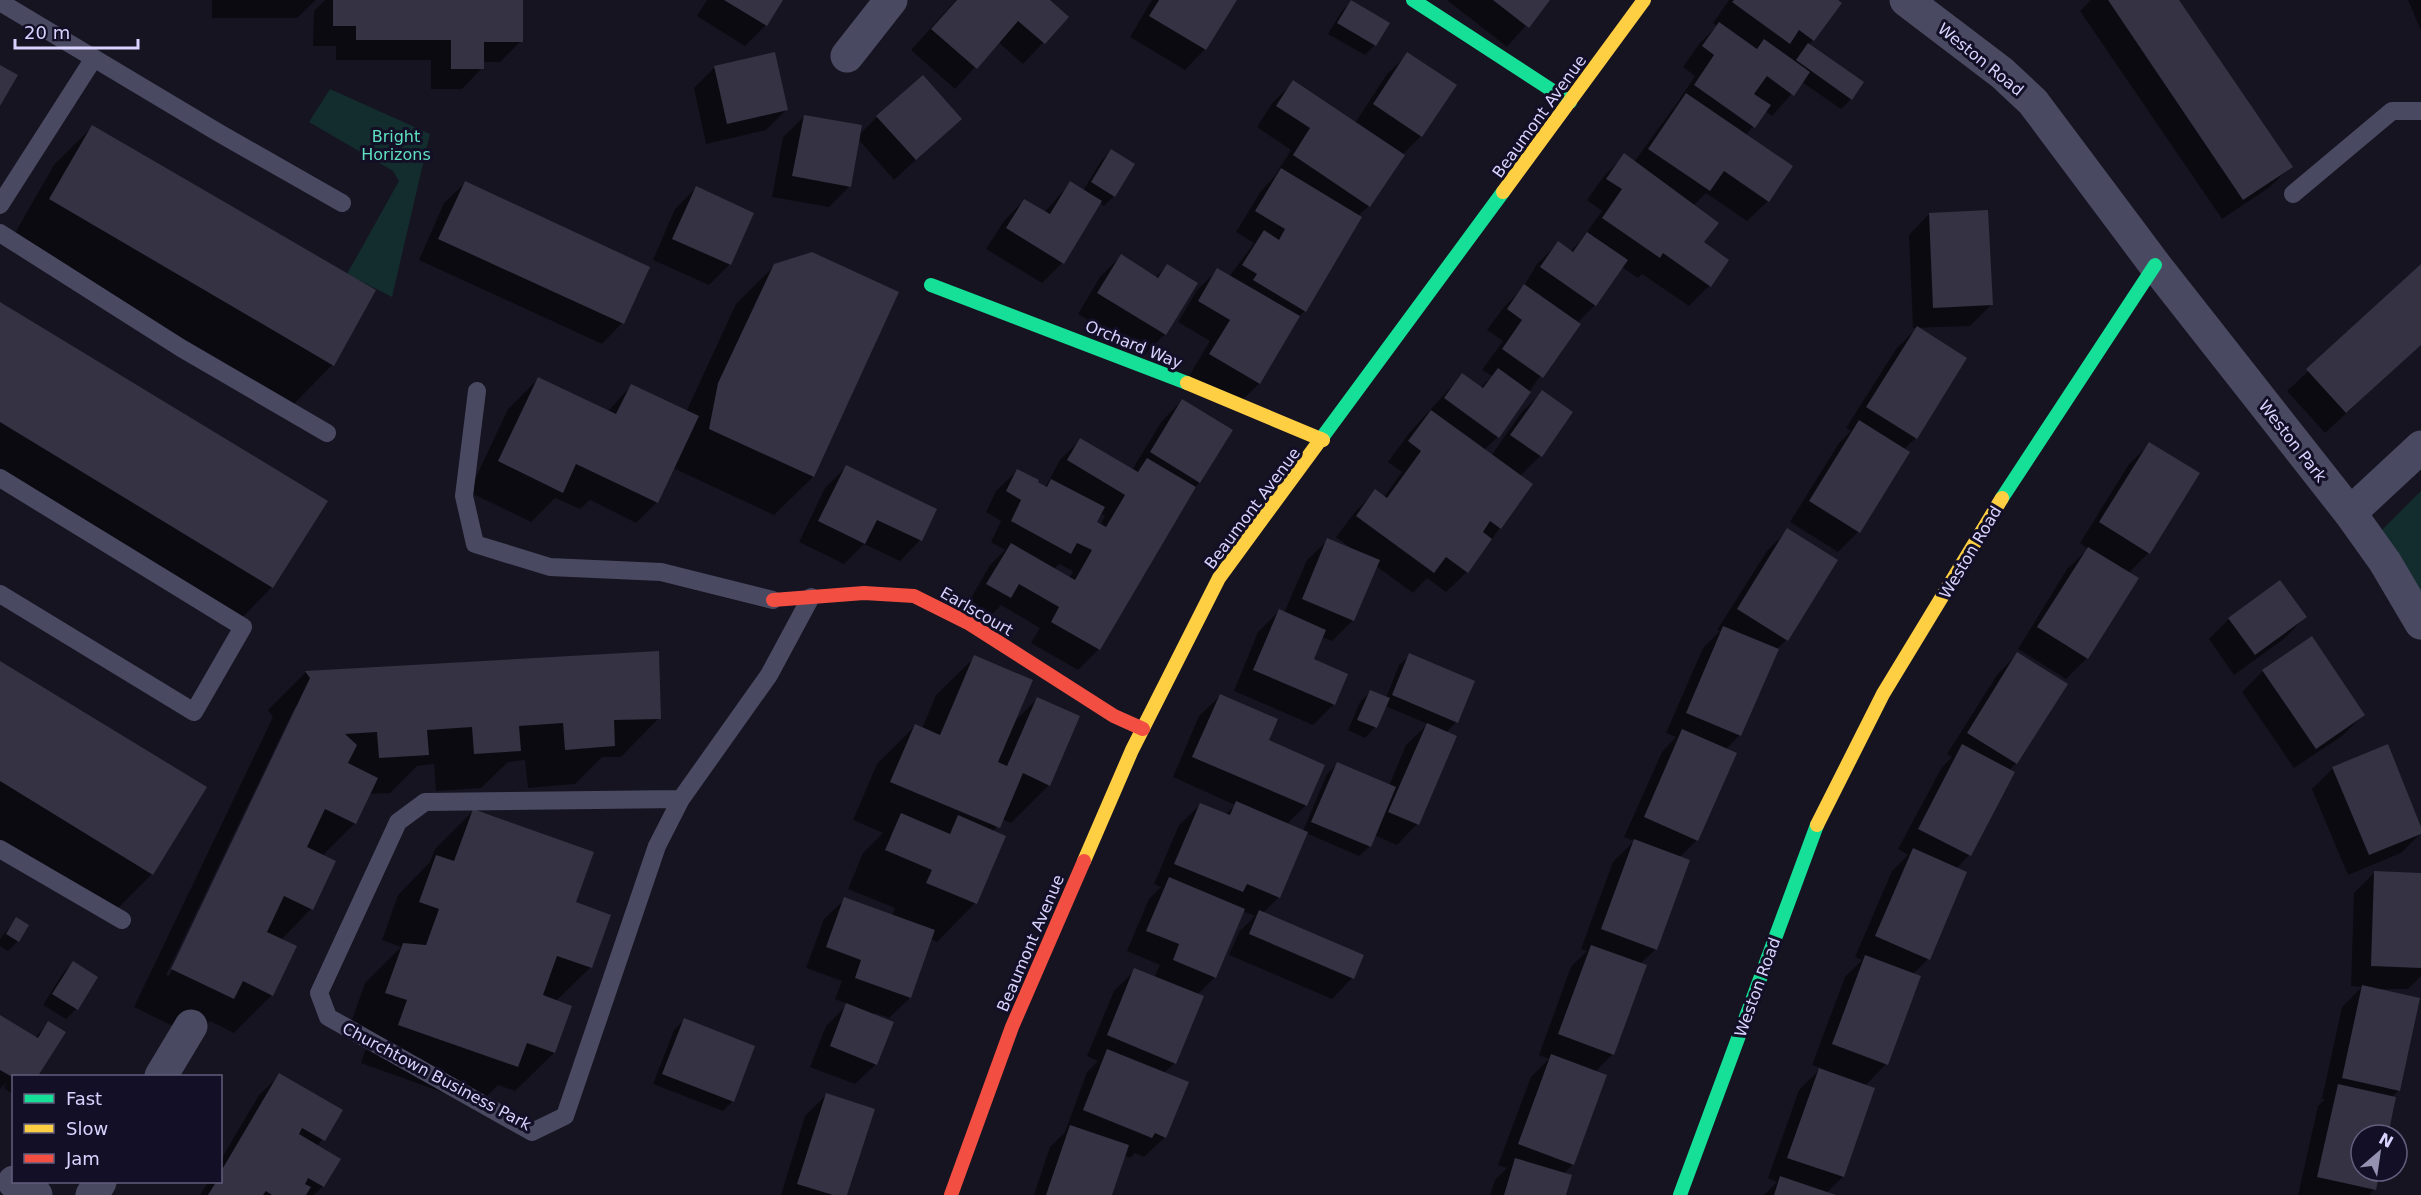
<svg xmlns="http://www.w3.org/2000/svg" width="2421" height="1195" viewBox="0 0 2421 1195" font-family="'DejaVu Sans',sans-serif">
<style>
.green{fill:#132c2d}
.shadow{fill:#0007;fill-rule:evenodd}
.building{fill:#343243}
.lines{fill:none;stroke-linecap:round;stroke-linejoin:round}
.lane{stroke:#4a4962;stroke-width:18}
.street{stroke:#4a4962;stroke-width:33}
.fast{stroke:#16e098;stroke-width:14}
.slow{stroke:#ffcf43;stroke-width:14}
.jam{stroke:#f24e42;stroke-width:14}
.labels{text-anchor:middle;stroke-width:6;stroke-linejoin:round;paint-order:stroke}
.street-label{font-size:16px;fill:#d9d4ff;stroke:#130f26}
.park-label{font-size:16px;fill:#5fe0c0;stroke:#130f26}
</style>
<rect width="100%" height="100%" fill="#161421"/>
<path class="green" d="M330 89 430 134 392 297 347 274 399 181 393 171 309 122Z
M2421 491V597L2380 532Z"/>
<path class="shadow" d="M212 0H316L297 18H212Z
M325 0H521V41L500 62H482V68L462 89H431V60H336V46H313L314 11Z
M707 0H781L766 25 745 46 697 16Z
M956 0H1048L1067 17 1023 64 998 42 955 89 911 50Z
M1152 0H1235L1205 49 1185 70 1130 37Z
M1447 0H1548L1507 47Z
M1729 0H1836L1840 3 1809 45 1851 99 1841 109 1802 82 1772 116 1765 111 1746 135 1768 201 1747 221 1706 193 1693 206 1709 286 1689 306 1642 274 1638 278 1622 267 1595 305 1577 323 1498 437 1484 450 1491 456 1521 413 1542 392 1571 413 1540 456 1520 476 1500 528 1467 572 1446 592 1427 578 1413 593 1376 566 1353 620 1332 641 1322 637 1312 660 1334 704 1313 725 1234 691 1258 632 1279 611 1284 613 1307 560 1328 540 1352 549 1336 537 1355 512 1376 491 1384 497 1402 472 1388 462 1410 432 1462 375 1480 388 1492 376 1482 370 1503 341 1487 330 1504 307 1522 289 1537 264 1558 243 1570 252 1582 239 1602 211 1587 200 1604 176 1625 155 1634 162 1675 106 1695 76 1683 67 1699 44 1717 26 1713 23Z
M2091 0H2177L2291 166 2270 187 2222 219 2080 11Z
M2408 0H2421V31Z
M1351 2 1375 45 1365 55 1328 34 1341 12Z
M1408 54 1421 136 1402 155 1369 206 1358 216 1305 311 1297 318 1259 384 1238 404 1189 376 1210 341 1178 322 1197 290 1218 270 1229 277 1254 243 1236 232 1261 191 1274 177 1291 150 1257 127 1273 102 1294 82 1355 123 1387 74Z
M715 67 786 110 766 130 706 144 694 88Z
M804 117 859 135 877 117 960 119 894 180 858 139 850 186 829 207 772 197 783 137Z
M92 127 374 290 332 365 294 404 12 238 54 165Z
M1111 151 1114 196 1104 206 1099 203 1062 263 1042 283 986 249 1004 221 1024 200 1044 213 1070 183 1083 191 1101 161Z
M465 183 648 267 622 323 602 344 419 260 444 203Z
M696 188 730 264 709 285 653 260 675 209Z
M1929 214 1991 305 1970 326 1913 328 1909 235Z
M1121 256 1155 278 1167 266 1196 283 1165 334 1144 355 1078 314 1100 277Z
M775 265 897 293 813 477 774 515 673 468 657 502 636 523 590 500 580 509 555 498 531 522 469 492 508 409 538 379 608 411 631 386 686 412 736 304Z
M2421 266V344L2325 433 2287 391Z
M0 304 272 587 234 626 0 483Z
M1917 328 1916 438 1904 449 1858 532 1838 552 1790 522 1839 443 1851 431 1846 428 1896 349Z
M1182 400 1199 482 1099 649 1078 670 1031 643 1040 628 1001 605 989 618 967 605 990 565 1005 550 991 542 1001 521 986 512 996 491 1017 471 1045 488 1060 460 1080 440 1132 470 1162 421ZM1100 513 1105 516 1100 525 1095 523ZM1059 564 1073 571 1069 579 1054 570Z
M2150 444 2198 474 2148 553 2128 574 2137 579 2087 658 2066 679 2018 649 2067 569 2088 549 2080 543 2129 464Z
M846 467 935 510 920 540 900 561 864 544 844 564 799 542 825 488Z
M1788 530 1786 640 1777 649 1739 736 1725 750 1697 840 1679 858 1656 949 1640 964 1613 1054 1595 1072 1573 1164 1563 1174 1565 1195H1490L1495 1180 1507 1168 1498 1165 1531 1077 1549 1059 1539 1055 1571 967 1587 951 1581 949 1613 862 1634 841 1624 837 1662 752 1676 737 1666 733 1703 648 1720 631 1717 630 1767 551Z
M2305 617 2285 638 2234 675 2209 639 2229 619Z
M2311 638 2363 715 2342 736 2294 768 2242 692 2263 671Z
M2017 654 2016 763 2009 771 2013 773 1969 855 1956 869 1928 959 1913 974 1886 1064 1865 1086 1873 1089 1843 1177 1826 1193 1832 1195H1764L1777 1182 1768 1178 1799 1090 1821 1068 1812 1065 1845 977 1862 960 1855 957 1892 871 1908 855 1898 849 1942 767 1952 757 1947 754 1997 675Z
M1410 655 1456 722 1446 733 1455 737 1417 824 1397 845 1374 835 1370 846 1359 856 1306 833 1279 897 1263 913 1352 978 1332 999 1229 955 1239 932 1255 916 1242 911 1215 977 1197 995 1175 1063 1164 1073 1165 1137 1144 1157 1135 1153 1130 1158 1124 1155 1110 1195H1034L1050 1147 1065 1132 1087 1072 1098 1061 1087 1056 1114 991 1135 970 1154 978 1160 965 1127 951 1149 899 1161 887 1154 884 1179 825 1200 805 1225 815 1235 805 1173 777 1199 716 1220 696 1267 741 1323 766 1305 806 1287 824 1303 831 1327 774 1337 764 1389 786 1406 745 1428 724 1385 706 1375 727 1365 738 1348 730 1360 702 1370 692 1386 698 1399 665Z
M975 657 1014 722 1037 699 1049 785 1011 823 1002 819 993 832 1004 837 975 903 937 942 931 939 910 998 889 1018 875 1013 876 1064 855 1084 810 1067 826 1026 848 1004 835 999 842 981 806 968 824 919 845 899 892 916 895 908 848 889 863 853 883 833 853 820 877 764 915 726 922 729 936 695Z
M0 662 152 874 114 912 0 842Z
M306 672 659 718 621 757H602L575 784 528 788 525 760 508 762 481 788 436 791 434 764 417 766 390 793 369 794 355 823 322 856 311 909 281 940 272 995 234 1033 210 1021 195 1037 134 1007 273 717 268 710ZM295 707H298L169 976 166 975Z
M2333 768 2421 831V833L2401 853 2348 875 2312 789Z
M473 811 574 902 609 916 590 968 556 1001 570 1006 554 1053 515 1091 498 1085 478 1105 361 1063 369 1039 348 1031 365 983 401 947 382 940 398 895 430 862 435 849Z
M2375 872 2421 874V976L2408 989H2372L2399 1090 2392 1097 2386 1135H2361V1171H2378L2374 1189 2369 1195H2298L2318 1106 2325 1099H2322L2342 1007 2362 987 2351 986 2354 893Z
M16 919 18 941 8 951 0 946V939Z
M73 963 76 1009 66 1019 43 1005 63 973Z
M0 1017 35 1038 48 1023 64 1032 37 1076H14V1095L4 1088 6 1083 0 1089Z
M684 1020 733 1101 723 1111 653 1084 674 1030Z
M280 1075 341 1110 317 1147 338 1159 323 1186 314 1195H200L208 1182H220V1161L259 1095Z
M826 1095 846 1195H781L805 1116Z"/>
<path class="building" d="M333 0H523V42H484V69H451V40H356V26H333Z
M724 0H783L767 26Z
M957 0H1050L1069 17 1045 44 1018 21 977 69 931 29Z
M1159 0H1237L1206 50 1149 16Z
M1351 0 1390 23 1376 46 1337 23Z
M1493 0H1550L1529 28Z
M1734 0H1838L1842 3 1814 41 1799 30 1790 44 1732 2Z
M2108 0H2179L2293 167 2243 200Z
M1719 22 1757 49 1764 39 1810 72 1794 96 1767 76 1754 94 1771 105 1755 128 1694 85 1714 55 1702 46Z
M1808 43 1864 82 1852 100 1796 60Z
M775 52 788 110 727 124 714 66Z
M1407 52 1457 85 1422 137 1373 104Z
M0 65 18 75 0 106Z
M923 75 962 119 916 160 876 116Z
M1293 80 1405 155 1370 207 1293 155 1310 128 1276 106Z
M1686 93 1793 166 1769 202 1724 171 1710 191 1648 149Z
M804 115 862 125 851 187 792 176Z
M92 125 376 290 334 366 49 199Z
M1111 149 1135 164 1115 197 1091 182Z
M1624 153 1719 223 1704 242 1729 260 1711 287 1663 253 1660 258 1602 218 1622 189 1606 179Z
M1281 168 1362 217 1306 312 1253 280 1257 274 1242 265 1264 230 1279 240 1285 229 1255 211Z
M465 181 650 267 624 324 438 239Z
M1070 181 1102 201 1064 264 1006 228 1024 199 1050 214Z
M696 186 754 213 731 265 672 239Z
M1988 210 1993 305 1933 308 1929 213Z
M1587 232 1628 260 1596 306 1540 267 1558 241 1573 252Z
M812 252 899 292 814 477 709 429 718 383 774 264Z
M1121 254 1158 278 1167 264 1198 283 1166 335 1097 293Z
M2421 264V345L2346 413 2306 369Z
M1217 268 1300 316 1260 384 1209 354 1230 320 1198 301Z
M1524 284 1581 324 1543 378 1502 349 1522 320 1507 309Z
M0 302 328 501 273 588 0 422Z
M1917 326 1967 358 1917 439 1866 407Z
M1498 368 1531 392 1499 438 1444 398 1462 373 1483 388Z
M538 377 616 414 631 384 699 416 658 503 576 464 563 493 498 461Z
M1542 390 1573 412 1542 457 1510 435Z
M1182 399 1233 430 1200 483 1150 452Z
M1431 410 1533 484 1501 529 1490 521 1483 532 1492 539 1468 573 1446 557 1434 573 1356 516 1375 489 1387 498 1421 451 1408 441Z
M1859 420 1910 452 1860 533 1809 501Z
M1080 438 1138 472 1147 458 1196 487 1100 650 1051 622 1059 607 1019 584 1011 598 986 584 1011 543 1075 580 1092 550 1077 543 1071 554 1011 521 1021 500 1006 491 1017 469 1039 480 1038 482 1047 487 1051 479 1105 507 1097 522 1106 527 1125 495 1067 460Z
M2149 442 2200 473 2150 554 2099 522Z
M846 465 937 509 922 541 877 520 865 544 818 521Z
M1787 528 1838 560 1788 641 1737 609Z
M1327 538 1380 560 1354 621 1302 599Z
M2088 547 2139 578 2088 659 2037 627Z
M2280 580 2307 617 2255 655 2228 618Z
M1279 609 1326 630 1314 659 1348 674 1335 705 1253 670Z
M1723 626 1779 649 1741 736 1686 713Z
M2312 636 2365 715 2316 749 2262 670Z
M659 651 661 719 614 720 615 746 565 750 563 723 519 726 521 751 474 754 472 727 427 730 429 755 379 758 377 732 345 734 357 745 348 763 378 778 356 824 325 809 307 847 336 861 313 910 284 896 267 932 297 946 273 996 243 981 234 999 171 969 310 678 305 671Z
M2017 652 2068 684 2017 764 1967 733Z
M1409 653 1475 681 1458 723 1392 695Z
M974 655 1033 680 998 762 1007 766 1037 697 1080 716 1050 786 1023 773 1000 828 890 782 915 724 940 735Z
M0 661 207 787 153 875 0 781Z
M1370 690 1390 698 1377 728 1357 720Z
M1220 694 1278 719 1269 740 1325 765 1307 806 1192 757Z
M1427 723 1457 736 1419 825 1388 812Z
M1682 729 1737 753 1698 841 1644 817Z
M1962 744 2015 772 1971 856 1918 829Z
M2388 744 2421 827V834L2369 855 2332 767Z
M1337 762 1396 787 1371 847 1311 822Z
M1236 801 1308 832 1280 898 1247 884 1243 892 1174 864 1200 803 1230 815Z
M473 809 594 852 576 902 611 915 592 968 557 956 543 995 572 1006 555 1053 527 1043 518 1067 398 1025 407 1000 385 993 403 943 426 945 439 909 419 902 436 855 454 861Z
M901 813 950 834 958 815 1006 836 977 904 926 883 932 870 885 850Z
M1634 839 1690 860 1657 950 1601 929Z
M1913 848 1967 872 1930 960 1875 936Z
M2374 871 2421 873V968L2371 966Z
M1169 877 1245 909 1216 978 1173 960 1179 944 1146 931Z
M844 897 935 930 911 998 855 978 861 960 826 947Z
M1259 910 1364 955 1354 979 1249 934Z
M16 917 29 925 19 942 6 934Z
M1591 945 1647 965 1614 1055 1558 1034Z
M1865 955 1921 976 1888 1065 1832 1044Z
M73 961 98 977 78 1010 52 994Z
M1134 968 1204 996 1176 1064 1107 1035Z
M2362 985 2420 998 2400 1091 2342 1078Z
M846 1003 894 1022 877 1065 830 1046Z
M0 1015 38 1038 48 1021 66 1032 38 1076 14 1078 0 1070Z
M684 1018 755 1046 734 1102 662 1074Z
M1107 1049 1189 1082 1166 1138 1155 1133 1152 1138 1083 1110Z
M1551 1054 1607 1075 1574 1165 1518 1144Z
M1819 1068 1875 1088 1844 1177 1787 1158Z
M279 1073 343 1110 325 1141 302 1128 299 1134 341 1159 324 1187 308 1178 305 1184 311 1187 306 1195H272L266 1191 263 1195H208L216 1182H220V1173Z
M2338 1084 2396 1097 2388 1135H2361V1171H2380L2376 1190 2317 1177Z
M826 1093 875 1109 847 1195H833L797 1184Z
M1070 1125 1129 1145 1112 1195H1046Z
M1515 1158 1572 1175 1566 1195H1504Z
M1780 1176 1836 1195H1774Z"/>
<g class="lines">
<path class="lane" d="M0 2 219 133 342 203
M2293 194 2392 111H2421
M0 205 94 58
M0 233 181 348 327 433
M477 391 464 496 475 544 550 567 661 572 773 600
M0 478 243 627 194 712 0 594
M681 799 425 802 398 822 319 993 328 1017 532 1132 565 1116 657 846 681 799 769 675 811 597
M0 849 122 920"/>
<path class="street" d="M1906 0 2002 73 2033 102 2155 265 2350 513 2385 562 2421 623
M847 56 891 0
M2350 513 2421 447
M161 1076 191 1026
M14 1182 36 1195
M92 1195 100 1182"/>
<path class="fast" d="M1413 0 1570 102
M931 285 1187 383
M1321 439 1503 192
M2002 498 2155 265
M1680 1195 1817 825"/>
<path class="slow" d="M1503 192 1644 0
M1187 383 1323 440
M1817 825 1883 694 2002 498
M1084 861 1132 750 1219 578 1321 439"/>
<path class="jam" d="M773 600 864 593 914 596 970 624 1114 716 1143 729
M951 1195 1012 1027 1084 861"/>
</g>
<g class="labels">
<g class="street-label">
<text transform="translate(1981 59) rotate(39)" y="6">Weston Road</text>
<text transform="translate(1539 116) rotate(-54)" y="6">Beaumont Avenue</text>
<text transform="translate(1134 344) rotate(22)" y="6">Orchard Way</text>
<text transform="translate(2293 441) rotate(52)" y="6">Weston Park</text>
<text transform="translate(1252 508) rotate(-53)" y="6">Beaumont Avenue</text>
<text transform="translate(1970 552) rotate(-59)" y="6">Weston Road</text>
<text transform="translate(977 611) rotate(30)" y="6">Earlscourt</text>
<text transform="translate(1030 943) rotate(-67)" y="6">Beaumont Avenue</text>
<text transform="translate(1757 987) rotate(-70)" y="6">Weston Road</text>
<text transform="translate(437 1076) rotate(28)" y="6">Churchtown Business Park</text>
</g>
<g class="park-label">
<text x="396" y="142">Bright<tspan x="396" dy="18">Horizons</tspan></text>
</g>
</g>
<rect x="12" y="1075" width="210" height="108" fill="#130f26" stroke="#625e7d" stroke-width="1.5"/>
<rect x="24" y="1094" width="30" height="9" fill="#16e098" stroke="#625e7d" stroke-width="1.5"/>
<text x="66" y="1105" font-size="18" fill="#d9d4ff">Fast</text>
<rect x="24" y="1124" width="30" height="9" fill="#ffcf43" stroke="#625e7d" stroke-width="1.5"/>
<text x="66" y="1135" font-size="18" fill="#d9d4ff">Slow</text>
<rect x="24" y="1154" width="30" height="9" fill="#f24e42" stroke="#625e7d" stroke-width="1.5"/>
<text x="66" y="1165" font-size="18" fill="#d9d4ff">Jam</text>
<g transform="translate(2379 1153) rotate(29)"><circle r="28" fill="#130f26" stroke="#625e7d" stroke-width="1.5"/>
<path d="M0-4.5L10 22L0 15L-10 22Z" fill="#9591b1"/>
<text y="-9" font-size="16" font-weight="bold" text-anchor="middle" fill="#d9d4ff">N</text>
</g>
<path d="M15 39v9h123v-9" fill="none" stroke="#d9d4ff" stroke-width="3"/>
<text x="24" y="39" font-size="18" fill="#d9d4ff" stroke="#130f26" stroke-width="4.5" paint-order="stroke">20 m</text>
</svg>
